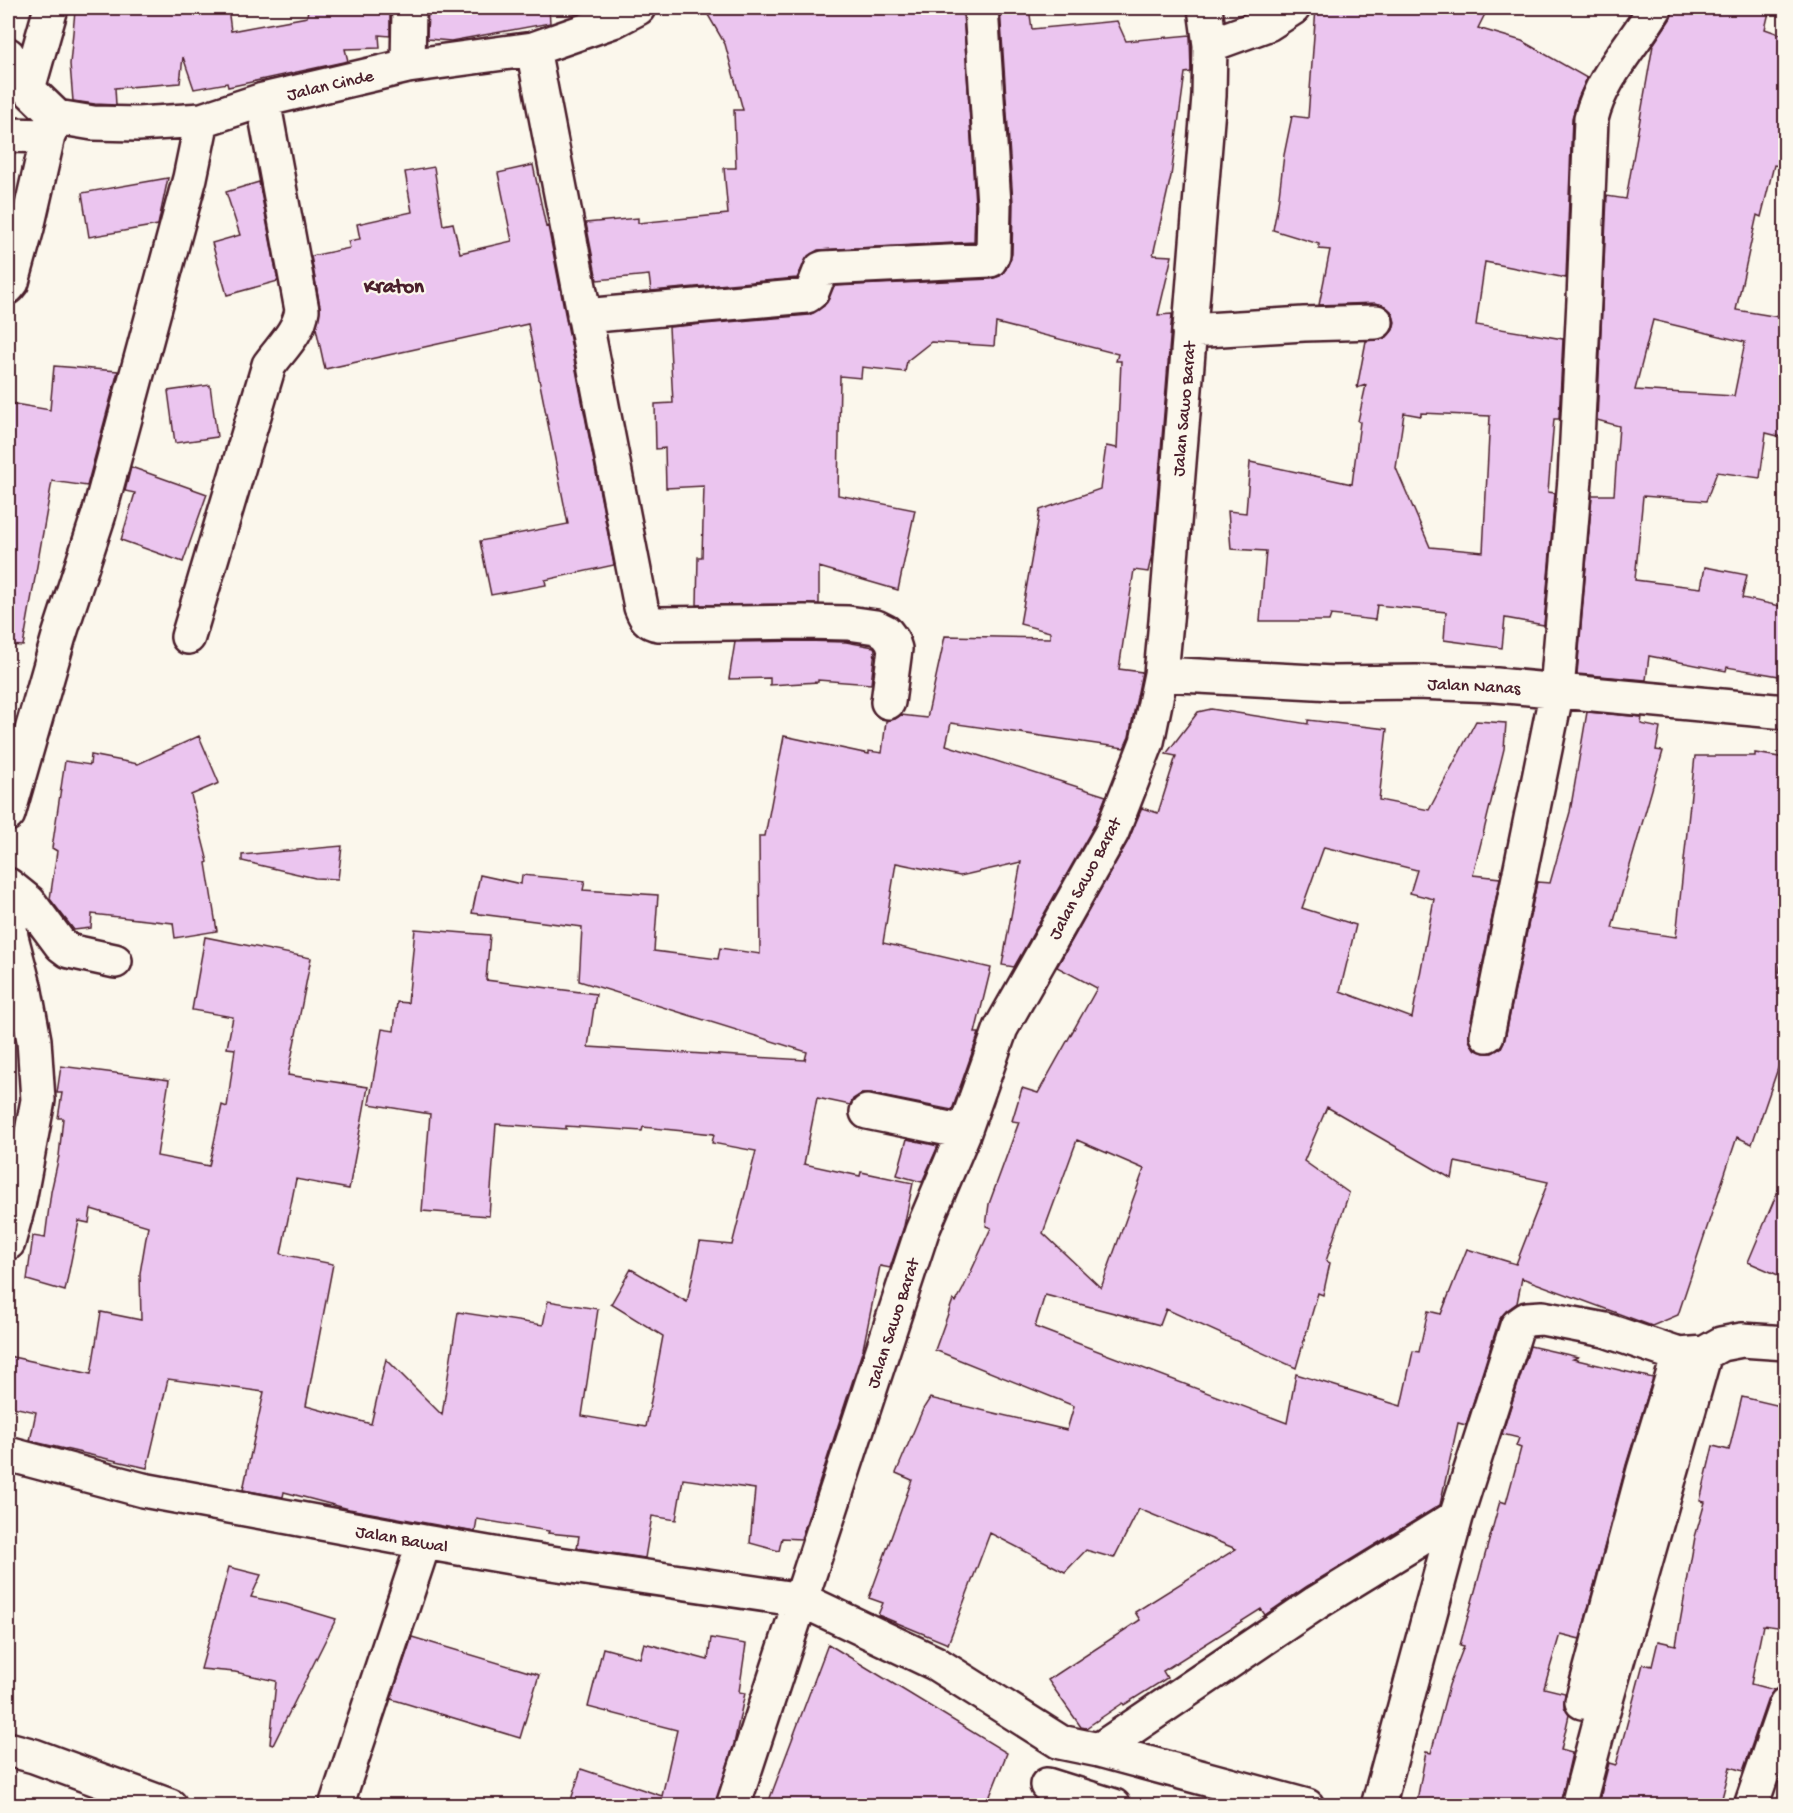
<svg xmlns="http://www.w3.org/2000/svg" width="1793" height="1813" viewBox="0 0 1793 1813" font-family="'Gochi Hand',sans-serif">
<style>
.building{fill:#ebc5ef;stroke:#4a1f2b;stroke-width:1.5;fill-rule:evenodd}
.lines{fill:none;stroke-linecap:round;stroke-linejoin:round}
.minor-casing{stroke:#4a1f2b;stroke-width:38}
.minor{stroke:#fbf7ec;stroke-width:33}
.labels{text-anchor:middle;stroke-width:4.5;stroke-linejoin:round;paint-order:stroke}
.street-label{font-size:18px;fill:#4a1f2b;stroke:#fbf7ec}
.quarter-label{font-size:21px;font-weight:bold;fill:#4a1f2b;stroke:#fbf7ec}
</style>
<rect width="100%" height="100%" fill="#fbf7ec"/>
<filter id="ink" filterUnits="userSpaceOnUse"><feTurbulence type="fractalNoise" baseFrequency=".0167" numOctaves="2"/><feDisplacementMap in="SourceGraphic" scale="12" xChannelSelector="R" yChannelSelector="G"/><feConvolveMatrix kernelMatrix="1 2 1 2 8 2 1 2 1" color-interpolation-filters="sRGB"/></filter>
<g filter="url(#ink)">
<path class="building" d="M84 8H228L231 31 307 17 308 8H390V36L379 35 380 48 345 49 348 61 228 87 227 83 194 89 183 57 180 83 115 88 116 105 95 104 73 101 70 64 75 11 84 12Z
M428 8H549L550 23 451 41 427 39Z
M704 8H963L975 204 974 242 818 250 808 256 797 278 651 291 649 275 597 280 586 223 638 218V223L728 214 724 168H736L734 110H743L725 44Z
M1000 8H1029L1032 29 1117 21 1126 41 1190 35 1191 72 1185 73 1171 176 1153 255 1172 256 1158 315 1172 314 1153 550 1148 572 1134 570 1119 669 1142 672 1129 737 1124 748 951 723 946 745 1106 796 1095 824 1014 967 1002 965 1021 862 960 876 896 863 883 943 991 968 975 1033H979L952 1110 871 1094H861L853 1099 850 1105 817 1098 804 1164 860 1176 861 1172 913 1183 904 1226 890 1268 880 1266 863 1349 801 1539 782 1538 779 1551 750 1543 755 1489 683 1479 676 1520 652 1516 645 1558 577 1548 579 1536 548 1533 549 1531 477 1519 475 1532 349 1509 284 1492 283 1497 243 1490 264 1392 168 1379 147 1468 30 1441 36 1412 8 1406V1356L91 1374 101 1312 141 1320 140 1273 148 1226 91 1209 89 1223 79 1221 65 1291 27 1280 33 1236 45 1238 51 1192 59 1156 63 1118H58L62 1093H57L61 1066 169 1080 157 1156 209 1166 222 1105 227 1107 235 1049 227 1048 233 1017 192 1010 205 937 311 958 288 1075 368 1087 349 1189 296 1179 281 1254 333 1264 306 1406 371 1424 386 1359 442 1415 458 1312 543 1325 548 1301 598 1309 582 1416 646 1427 663 1336 611 1304 631 1269 687 1302 700 1242 732 1245 756 1151 712 1143 714 1134 643 1127 642 1131 566 1126V1129L496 1124 489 1216 422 1211 430 1114 369 1104 382 1029 394 1031 397 1002 408 1003 415 929 490 935 486 980 596 994 588 1047 805 1060 807 1052 579 981 582 927 472 913 480 875 521 884 522 875 585 881 583 890 658 895 654 951 718 959 720 948 760 954 759 836H765L784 736 869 754V751L882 753 886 721 895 719 901 715 927 718 945 636 1050 638V632L1020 624 1040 510 1100 489 1106 446 1117 448 1121 361H1116L1118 354 996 323 994 346 931 342 907 361 905 372 862 367 861 378 840 376 838 495 915 510 898 590 819 567V604L697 605 698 557H702L704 486 666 488 665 448 656 449 655 404 673 403 669 327 809 315 824 306 834 286 991 279 1000 276 1006 269 1012 254 1013 203Z
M1316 8H1488L1478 28 1522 41 1587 78 1578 98 1572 118 1566 278 1485 262 1476 325 1563 339 1559 419H1554L1548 492 1555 493 1544 625 1505 618 1502 648 1444 640 1446 612 1377 605 1375 620 1331 615 1329 621H1260L1266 551 1231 549 1228 511 1246 513 1250 462 1352 484 1360 422 1358 421 1366 385 1357 388 1366 341 1386 338 1393 330 1395 322 1392 312 1385 306 1376 303 1319 305 1330 250 1319 249V244L1273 230 1278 204 1284 155 1292 116 1308 118ZM1404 413 1421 416V413L1490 416 1483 552 1430 547 1396 468Z
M1674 8H1770L1765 29 1785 36V167L1774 165 1761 217 1757 215 1736 310 1785 318V419L1782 437 1766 433 1760 478 1717 472 1706 501 1643 496 1635 580 1701 588 1705 567 1747 575 1742 598 1785 607V677L1727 667 1726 671 1649 656 1646 680 1577 674 1592 495H1614L1619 426 1597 420 1607 196 1626 199 1653 45 1671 18ZM1653 320 1745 342 1734 396 1635 390Z
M533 165 546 227 548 226 614 565 545 580 546 585 491 595 480 541 568 524 528 324 325 369 316 328 320 307 311 256 350 248 348 241 360 239 357 224 412 212 405 172 434 167 443 225 453 223 460 253 512 241 498 173Z
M168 178 158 225 89 237 82 193Z
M259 182 278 281 227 295 212 243 240 235 226 192Z
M54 366 118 371 87 486 52 481 23 646 8 645V403L50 410Z
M210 385 217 437 175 443 168 391Z
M131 467 207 494 183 562 121 540 135 493 125 491Z
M804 641 846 642 874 647 875 650 871 684 818 680V682L770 685V678L729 679 735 642Z
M1211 709 1308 724V720L1387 729 1379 800 1429 810 1476 721 1506 723 1504 749 1473 875 1500 878 1469 1031V1040L1474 1049 1484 1053H1492L1501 1048 1505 1039 1537 882 1550 883 1570 812 1587 712 1642 717 1641 724 1660 728 1656 750 1663 751 1612 928 1676 937 1695 756H1755V753L1785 758V944L1779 972 1785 973V1048L1752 1144 1737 1137 1678 1315 1652 1326 1522 1278 1517 1303 1506 1311 1499 1320 1466 1425 1458 1423 1440 1505 1306 1587 1265 1615 1261 1609 1163 1671 1167 1678 1124 1705 1123 1703 1086 1728 1081 1727 1048 1680 1140 1620 1135 1612 1236 1549 1139 1509 1114 1558 1086 1550 1065 1572 990 1533 948 1644 878 1615 883 1603 869 1598 912 1480 896 1473 923 1409 930 1398 1067 1430 1074 1406 935 1350 953 1300 956 1302 963 1289 991 1228 986 1226 989 1204 1019 1122 1012 1121 1022 1088 1038 1093 1097 988 1057 967 1128 841 1142 808 1158 813 1176 756 1166 754 1198 712ZM1324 847 1417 870 1410 893 1434 899 1412 1018 1340 991 1356 925 1302 908ZM1327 1107 1452 1179 1455 1162 1548 1182 1516 1264 1467 1249 1441 1314 1428 1311 1419 1352 1413 1351 1401 1406 1296 1374 1287 1423 1035 1327 1045 1295 1160 1325 1166 1309 1296 1368 1318 1293 1323 1295 1330 1263 1326 1261 1349 1193 1304 1161ZM1077 1140 1144 1169 1101 1288 1043 1233Z
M199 736 219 783 191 795 208 862 206 863 217 931 175 938 173 923 92 914 91 928 74 930 50 899 57 851 52 848 65 761 90 765 91 755 138 764Z
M342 846 338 879 315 878 242 861V855Z
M907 1139 938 1146 922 1182 897 1175Z
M1785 1174V1278L1748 1262Z
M1530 1346 1578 1357 1573 1359 1653 1378 1626 1465 1580 1639 1560 1634 1544 1688 1565 1693 1564 1706 1569 1715 1561 1750 1572 1753 1560 1806H1416L1426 1752 1431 1753 1449 1685 1464 1646 1460 1645 1500 1501 1506 1503 1521 1448 1516 1446 1519 1438 1502 1434Z
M1742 1397 1785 1407V1628L1763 1625 1751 1684 1774 1690 1768 1698 1743 1771 1730 1767 1720 1806H1598L1609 1763 1616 1765 1643 1664 1652 1666 1658 1641 1676 1645 1695 1537 1705 1502 1700 1501 1713 1446 1729 1450Z
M229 1567 261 1575 251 1597 286 1604 336 1619 273 1745 270 1744 276 1681 235 1672 201 1669Z
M412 1637 539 1675 520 1738 391 1699Z
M711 1638 746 1644 739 1692 745 1693 734 1744 715 1806H569L581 1769 662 1796 677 1730 588 1707 603 1648 640 1658 644 1643 708 1660Z
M828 1644 1007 1753 986 1806H767Z"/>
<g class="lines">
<defs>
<path id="minor" d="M1210 45 1268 24 1293 8
M533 49 641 607C645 617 648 623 659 624L804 622 848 623 876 627 886 632 892 640 895 649 888 702
M8 55 28 89 57 117 93 123 138 124 202 120 263 100 408 66 533 49 613 21 638 8
M408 66 409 8
M28 89 51 8
M8 135 48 136
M8 287 12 282 27 228 48 136 57 117
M584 316 807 296 812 292 821 269 824 268 990 260 993 254 994 204 981 8
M1189 331 1304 324 1376 322
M188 637 269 365C282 347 299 332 302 310L263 100
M1161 674 1333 683 1416 682 1496 685 1786 712
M8 814 59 636 99 514 190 178 202 120
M8 885 29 902 61 945 69 951 115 961
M8 906 11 937 24 986 34 1040 38 1100 18 1206 8 1243
M1487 1035 1557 690 1575 479 1584 300 1591 119C1601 77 1634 44 1655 8
M867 1112 964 1132
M8 1454 143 1490 424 1542 511 1557 802 1600 935 1663 1060 1742 1099 1750 1307 1806
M1582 1702 1644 1470 1679 1355
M8 1749 34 1756 170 1806
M1099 1750 1316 1603 1456 1517
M1047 1785 1114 1806
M336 1806 424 1542
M733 1806 922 1231 964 1132 1001 1028 1112 832 1147 742 1161 674 1166 621 1209 96 1210 45 1205 8
M1378 1806 1456 1517 1517 1326 1527 1319 1542 1318 1605 1330 1679 1355 1705 1353 1721 1344 1742 1340 1786 1343
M1578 1806 1604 1707 1705 1353
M1751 1806 1786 1704"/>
</defs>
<use href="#minor" class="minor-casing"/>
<use href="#minor" class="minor"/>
</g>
</g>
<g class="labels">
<g class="street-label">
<text transform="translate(330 84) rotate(-13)" y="6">Jalan Cinde</text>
<text transform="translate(1183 409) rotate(-85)" y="6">Jalan Sawo Barat</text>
<text transform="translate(1474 685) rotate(3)" y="6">Jalan Nanas</text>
<text transform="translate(1084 878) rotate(-62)" y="6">Jalan Sawo Barat</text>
<text transform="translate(892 1323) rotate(-72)" y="6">Jalan Sawo Barat</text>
<text transform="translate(402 1538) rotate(10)" y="6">Jalan Bawal</text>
</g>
<g class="quarter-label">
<text x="394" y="292">Kraton</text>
</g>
</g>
<rect width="1793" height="1813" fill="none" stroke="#fbf7ec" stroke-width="30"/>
<rect x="15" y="15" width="1763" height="1783" fill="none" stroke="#4a1f2b" stroke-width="2" filter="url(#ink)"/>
</svg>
